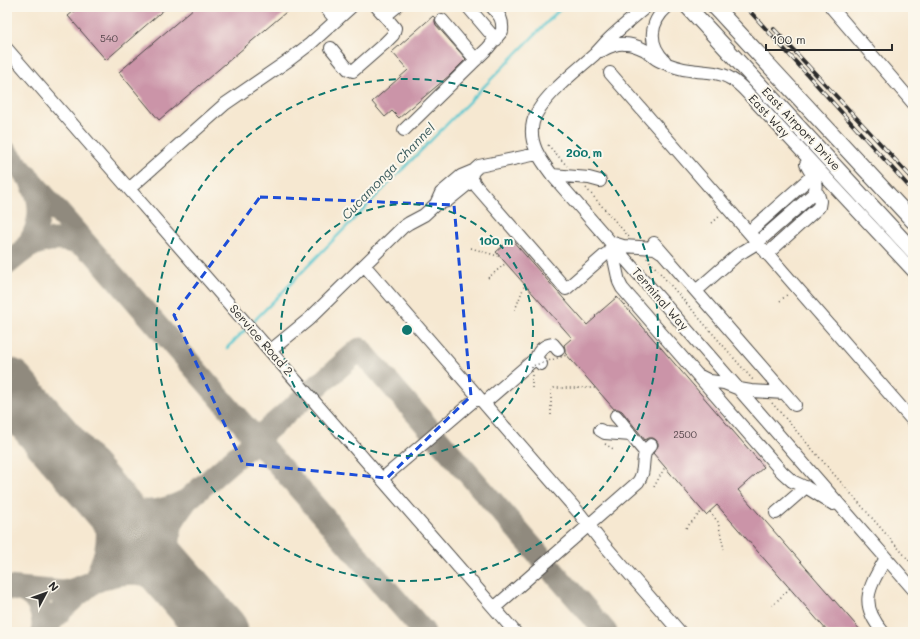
<svg xmlns="http://www.w3.org/2000/svg" width="920" height="639" viewBox="0 0 920 639" font-family="Mali,sans-serif">
<style>
.lines{fill:none;stroke-linecap:round;stroke-linejoin:round}
.stream{stroke:#5ac7cf;stroke-width:2.5}
.taxiway{stroke:#908a7e;stroke-width:23}
.runway{stroke:#908a7e;stroke-width:57}
.building{fill:#cb94a8}
.minor-casing{stroke:#494744;stroke-width:14}
.major-casing{stroke:#494744;stroke-width:17}
.path{stroke:#494744;stroke-width:1.5;stroke-dasharray:1 3;stroke-linecap:butt}
.minor{stroke:#fff;stroke-width:12}
.major{stroke:#fff;stroke-width:15}
.rail-casing{stroke:#2b2b2b;stroke-width:4}
.rail{stroke:#fbf7ec;stroke-width:2.5;stroke-dasharray:8;stroke-linecap:butt}
.path-bridge{stroke:#494744;stroke-width:1.5;stroke-dasharray:1 3;stroke-linecap:butt}
.marked{fill:none;stroke:#1d4ed8;stroke-width:3;stroke-dasharray:8 5;stroke-linejoin:round}
.ring{fill:none;stroke:#0f766e;stroke-width:2;stroke-dasharray:7 5}
.labels{text-anchor:middle;stroke-width:4;stroke-linejoin:round;paint-order:stroke}
.number-label{font-size:10px;fill:#53454a}
.street-label{font-size:12px;fill:#2b2b2b;stroke:#fbf7ec}
.water-label{font-size:13px;font-style:italic;fill:#395a5c;stroke:#fbf7ec}
.centre{fill:#0f766e;stroke:#fbf7ec;stroke-width:2}
.ring-label{font-size:12px;text-anchor:middle;font-weight:bold;fill:#0f766e;stroke:#fbf7ec;stroke-width:4;stroke-linejoin:round;paint-order:stroke}
</style>
<rect width="100%" height="100%" fill="#fbf7ec"/>
<filter id="ink" filterUnits="userSpaceOnUse"><feTurbulence type="fractalNoise" baseFrequency=".025" numOctaves="2"/><feDisplacementMap in="SourceGraphic" scale="8" xChannelSelector="R" yChannelSelector="G"/><feConvolveMatrix kernelMatrix="1 2 1 2 8 2 1 2 1" color-interpolation-filters="sRGB"/></filter>
<filter id="wash" filterUnits="userSpaceOnUse"><feTurbulence type="fractalNoise" baseFrequency=".012" numOctaves="4" result="noise"/><feDisplacementMap in="SourceGraphic" scale="16" xChannelSelector="R" yChannelSelector="G"/><feGaussianBlur stdDeviation="0.9" result="paint"/><feColorMatrix in="noise" values="0 0 0 0 0 0 0 0 0 0 0 0 0 0 0 0 0 1.4 0 .05"/><feComposite in="paint" operator="in"/></filter>
<g filter="url(#wash)">
<rect width="100%" height="100%" fill="#f6e8d1"/>
<g class="lines">
<path class="stream" d="M251 324 562 7
M227 348 246 329"/>
<path class="taxiway" d="M7 153 424 632
M22 252C39 233 45 207 32 184
M7 264C14 258 21 252 29 247 48 237 72 237 89 250
M92 484C101 491 109 500 119 505 134 512 152 513 167 508 174 506 181 503 187 500 182 507 176 515 172 523 167 537 168 556 174 569 178 579 184 587 189 596
M97 581C130 566 160 573 188 595 201 606 213 620 225 632
M7 587 63 592C75 590 84 586 94 581L360 349 606 632
M13 589C18 590 24 591 28 594 40 601 45 620 42 632
M43 632C51 621 60 611 70 602 77 595 86 589 93 582 97 577 99 571 101 565 113 537 107 513 93 486"/>
<path class="runway" d="M7 386 220 632"/>
</g>
<g id="blocks">
<path class="building" d="M79 7H167L106 60 68 16Z
M195 7H292L159 120 119 72Z
M433 16 435 18V22L436 25 466 59 450 75 399 118 392 111 385 117 372 102 408 70 392 52Z
M511 239 587 325 596 317 595 316 617 297 764 467 738 490 862 632H828L717 505 706 515 653 453 658 446V443L656 440 653 438H649L645 440 622 411 618 409H614L565 353V349L564 345 572 338 496 252Z"/>
</g>
</g>
<g filter="url(#ink)">
<use href="#blocks" fill-opacity="0" stroke="#494744" stroke-width="1"/>
<g class="lines">
<defs>
<path id="minor" d="M325 7 336 20
M377 7 385 16 396 7
M468 7 496 40
M646 7C633 18 620 28 609 39 604 44 599 50 594 55 576 71 539 99 533 122 528 143 540 159 552 175L913 589
M831 7 913 103
M442 20 476 60
M331 48 348 69 353 71 385 43 393 35 395 28 385 16
M7 49 129 189 515 632
M601 51C609 47 616 43 625 44 631 44 639 47 645 50 650 53 654 59 660 61 669 65 680 69 690 70 701 72 712 71 723 75 735 79 744 89 752 98L913 271
M665 61C647 44 650 22 667 7
M610 73 913 421
M404 130 488 48 502 31C503 19 500 16 492 7
M537 154 479 166C469 174 470 177 477 187L566 289 606 254
M552 175 589 178 600 181
M473 181 468 184 447 201 436 204 441 193 461 176 473 171
M129 189 225 104 289 60 310 44 351 7
M749 232 813 175
M610 242 623 246 655 248 661 252
M654 243 795 405
M611 245 619 282 622 288 628 295 782 472 792 481 809 489 833 504
M767 254 819 207 820 201 818 194
M364 265 580 514 600 540 680 632
M696 291 737 255 744 251 757 243 812 195C821 185 811 174 806 164
M270 351 309 319 403 227 409 223 424 215 436 204
M541 364 536 358C539 350 544 345 553 344L558 350
M700 376 710 381 724 383 739 389 751 391 784 393
M484 403 536 358
M616 416C626 427 634 440 645 452
M600 430 605 433 631 435
M382 479 478 397
M776 513 806 487
M494 608 638 482C648 469 638 456 651 445
M883 632C858 603 869 588 886 558"/>
<path id="major" d="M688 7 913 251
M715 7 913 221"/>
</defs>
<use href="#minor" class="minor-casing"/>
<use href="#major" class="major-casing"/>
<path class="path" d="M548 145 567 166
M586 188 629 237
M712 223 721 215
M471 248 501 257
M647 258 753 380
M488 278 506 263
M780 301 789 293
M515 310 525 284
M772 403 913 565
M551 415V391L554 388H596
M605 444 615 450
M654 487 665 467
M710 512 718 522 724 549
M686 528 702 511
M772 606 790 588
M827 632H828"/>
<use href="#minor" class="minor"/>
<use href="#major" class="major"/>
<defs>
<path id="rail" d="M746 7 913 191
M774 29 913 179"/>
</defs>
<use href="#rail" class="rail-casing"/>
<use href="#rail" class="rail"/>
<path class="path-bridge" d="M532 388V366L567 355"/>
</g>
</g>
<path class="marked" d="M260 197 454 205 471 396 387 478 243 464 174 315Z"/>
<g class="ring">
<circle cx="407" cy="330" r="126"/>
<circle cx="407" cy="330" r="251"/>
</g>
<g class="labels">
<g class="number-label">
<text x="109" y="42">540</text>
<text x="685" y="438">2500</text>
</g>
<g class="street-label">
<text transform="translate(769 116) rotate(47)" y="4">East Way</text>
<text transform="translate(801 129) rotate(47)" y="4">East Airport Drive</text>
<text transform="translate(660 299) rotate(49)" y="4">Terminal Way</text>
<text transform="translate(261 340) rotate(49)" y="4">Service Road 2</text>
</g>
<g class="water-label">
<text transform="translate(388 171) rotate(-46)" y="5">Cucamonga Channel</text>
</g>
</g>
<circle cx="407" cy="330" r="6" class="centre"/>
<g class="ring-label">
<text x="584" y="157">200 m</text>
<text x="496" y="245">100 m</text>
</g>
<rect width="920" height="639" fill="none" stroke="#fbf7ec" stroke-width="24"/>
<g transform="translate(46 593) rotate(49)" stroke="#fbf7ec" stroke-width="3" paint-order="stroke">
<path d="M0-3L7 15L0 10L-7 15Z" fill="#2b2b2b"/>
<text y="-6" font-size="11" font-weight="bold" text-anchor="middle" fill="#2b2b2b">N</text>
</g>
<path d="M766 44v6h126v-6" fill="none" stroke="#2b2b2b" stroke-width="2"/>
<text x="772" y="44" font-size="12" fill="#2b2b2b" stroke="#fbf7ec" stroke-width="3" paint-order="stroke">100 m</text>
</svg>
